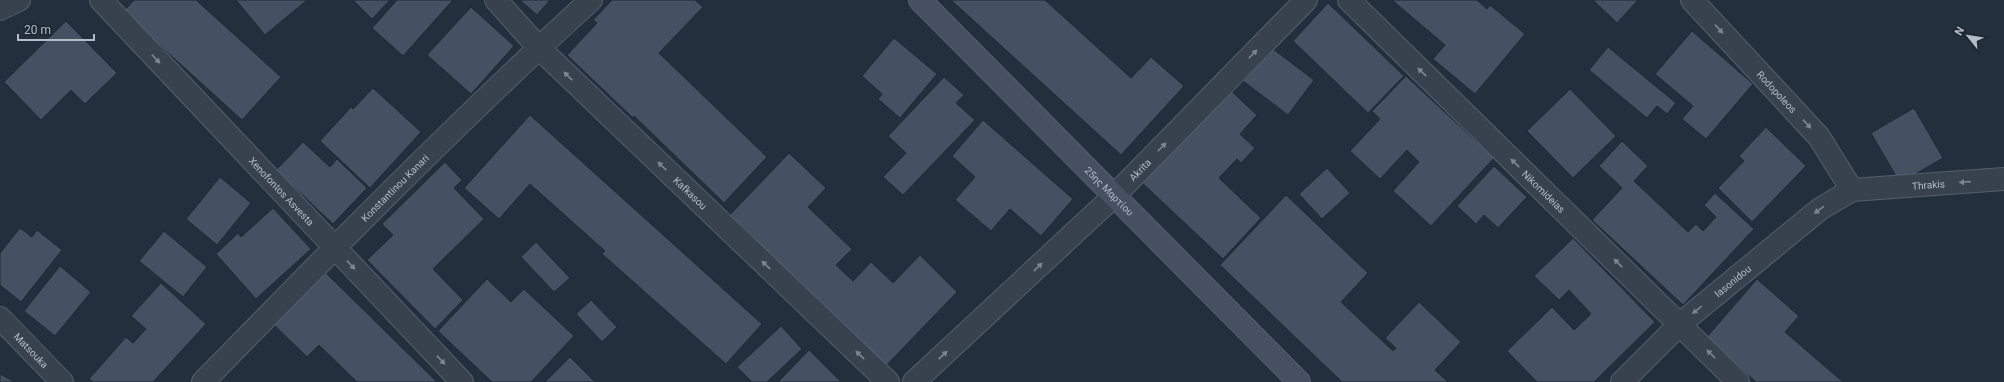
<svg xmlns="http://www.w3.org/2000/svg" width="2004" height="382" viewBox="0 0 2004 382" font-family="Roboto,sans-serif">
<style>
.building{fill:#455162;stroke:#1f2835}
.lines{fill:none;stroke-linecap:round;stroke-linejoin:round}
.minor-casing{stroke:#565f6c;stroke-width:24}
.tertiary-casing{stroke:#565f6c;stroke-width:24}
.secondary-casing{stroke:#565f6c;stroke-width:24}
.minor{stroke:#38414e;stroke-width:22}
.tertiary{stroke:#38414e;stroke-width:22}
.secondary{stroke:#465061;stroke-width:22}
.oneway{fill:#7c8592}
.labels{text-anchor:middle;stroke-width:3.5;stroke-linejoin:round;paint-order:stroke}
.street-label{font-size:10px;fill:#b4bcc9;stroke:#1d2633}
</style>
<rect width="100%" height="100%" fill="#242f3e"/>
<path class="building" d="M134 0H196L281 77 242 120 123 12Z
M236 0H307L265 35Z
M353 0H390L372 19Z
M397 0H453L403 56 372 28Z
M520 0H550L537 15Z
M612 0H695L703 7 659 53 767 157 724 203 634 116 633 118 567 55 597 23 593 20Z
M951 0H1045L1131 78 1151 57 1184 86 1121 155Z
M1392 0H1477L1487 9 1490 5 1525 34 1475 94 1433 59 1445 45Z
M1593 0H1638L1617 23Z
M1328 3 1404 76 1368 113 1293 41Z
M471 7 514 46 471 94 427 55Z
M66 21 117 73 85 104 71 90 41 120 4 82Z
M1692 31 1753 84 1706 139 1682 119 1693 106 1655 74Z
M894 38 937 74 900 118 878 99 882 94 862 76Z
M1269 46 1314 80 1288 115 1243 81Z
M1608 47 1676 103 1667 114 1657 106 1647 118 1589 70Z
M1406 76 1494 158 1431 226 1393 191 1419 162 1407 150 1380 179 1350 151 1380 119 1372 111Z
M944 77 964 95 956 103 975 120 903 195 883 177 906 153 888 136Z
M1226 86 1257 115 1240 134 1255 148 1241 163 1237 159 1219 178 1261 218 1223 259 1138 179Z
M373 88 421 132 370 188 320 141 351 107 353 109Z
M1570 89 1616 136 1573 178 1527 131Z
M1914 108 1943 158 1900 183 1871 133Z
M530 115 762 324 726 364 602 254 605 251 530 184 499 219 464 188Z
M983 120 1073 199 1041 236 1010 209 991 231 955 200 975 177 952 156Z
M1766 127 1806 166 1752 222 1718 188 1744 161 1739 156Z
M1622 141 1648 166 1634 181 1688 232 1696 224 1703 231 1716 217 1704 205 1715 193 1754 229 1683 305 1592 220 1622 188 1599 166Z
M303 142 330 167 337 159 367 188 333 224 276 170Z
M789 153 826 188 808 207 852 249 836 265 853 281 871 262 893 283 920 255 957 292 879 373 723 222Z
M445 162 462 180 454 188 484 219 433 269 463 300 435 329 367 260 393 235 382 224Z
M1494 166 1527 197 1498 228 1484 215 1476 224 1457 206Z
M1327 168 1350 193 1322 219 1299 194Z
M220 177 251 203 217 245 186 219Z
M1286 195 1368 273 1341 302 1393 351 1396 348 1385 338 1419 302 1461 342 1435 370 1448 382H1342L1220 265Z
M273 208 311 249 256 299 216 254 238 233 241 237Z
M20 228 32 237 37 230 62 250 21 302 0 285V253Z
M164 231 207 267 183 297 139 261Z
M1573 238 1655 322 1594 382H1537L1507 351 1552 307 1574 330 1591 314 1569 290 1559 300 1534 276Z
M536 242 570 278 554 292 521 257Z
M60 266 91 292 55 336 24 311Z
M323 270 437 382H357L319 345 307 357 272 323Z
M487 279 511 302 524 289 574 336 531 382H492L438 331Z
M1757 279 1799 316 1785 332 1843 382H1756L1706 338Z
M161 283 206 324 153 382H93L89 379 126 337 133 343 146 329 131 316Z
M591 300 617 327 602 342 576 314Z
M781 326 802 349 767 382H752L737 367Z
M809 350 841 382H778Z
M570 357 595 382H545Z
M0 374 15 382H0Z"/>
<g class="lines">
<defs>
<g id="minor">
<path id="s1" d="M101 0 462 382"/>
<path id="s2" d="M496 0 539 48 888 382"/>
<path id="s3" d="M1349 0 1738 382"/>
<path id="s4" d="M1692 0 1819 137 1852 190"/>
<path id="s5" d="M0 318 62 382"/>
<path id="s6" d="M203 382C330 252 457 122 591 0"/>
<path id="s7" d="M914 382 1114 196 1306 0"/>
</g>
<g id="tertiary">
<path d="M0 9 19 0"/>
<path id="s8" d="M1622 382 1680 324 1820 209 1852 190 2004 179"/>
</g>
<g id="secondary">
<path id="s9" d="M920 0 1299 382"/>
</g>
</defs>
<use href="#minor" class="minor-casing"/>
<use href="#tertiary" class="tertiary-casing"/>
<use href="#secondary" class="secondary-casing"/>
<use href="#minor" class="minor"/>
<use href="#tertiary" class="tertiary"/>
<use href="#secondary" class="secondary"/>
</g>
<defs><path id="oneway-solid" d="M-6-.8H1V-3.2L6.5 0L1 3.2V.8H-6Z"/></defs>
<g class="oneway">
<use href="#oneway-solid" transform="translate(1719 29) rotate(47)"/>
<use href="#oneway-solid" transform="translate(1253 54) rotate(-46)"/>
<use href="#oneway-solid" transform="translate(156 59) rotate(47)"/>
<use href="#oneway-solid" transform="translate(1422 72) rotate(-136)"/>
<use href="#oneway-solid" transform="translate(568 76) rotate(-136)"/>
<use href="#oneway-solid" transform="translate(1807 124) rotate(47)"/>
<use href="#oneway-solid" transform="translate(1162 147) rotate(-46)"/>
<use href="#oneway-solid" transform="translate(1515 163) rotate(-136)"/>
<use href="#oneway-solid" transform="translate(662 166) rotate(-136)"/>
<use href="#oneway-solid" transform="translate(1965 182) rotate(176)"/>
<use href="#oneway-solid" transform="translate(1819 210) rotate(144)"/>
<use href="#oneway-solid" transform="translate(1618 263) rotate(-136)"/>
<use href="#oneway-solid" transform="translate(351 265) rotate(47)"/>
<use href="#oneway-solid" transform="translate(766 265) rotate(-136)"/>
<use href="#oneway-solid" transform="translate(1038 267) rotate(-43)"/>
<use href="#oneway-solid" transform="translate(1697 310) rotate(141)"/>
<use href="#oneway-solid" transform="translate(1711 354) rotate(-135)"/>
<use href="#oneway-solid" transform="translate(860 355) rotate(-136)"/>
<use href="#oneway-solid" transform="translate(943 355) rotate(-43)"/>
<use href="#oneway-solid" transform="translate(441 360) rotate(47)"/>
</g>
<g class="labels">
<g class="street-label">
<text dy="4" stroke="none"><textPath href="#s4" startOffset="125">Rodopoleos</textPath></text>
<text dy="4" stroke="none"><textPath href="#s7" startOffset="310">Akrita</textPath></text>
<text dy="4" stroke="none"><textPath href="#s8" startOffset="377">Thrakis</textPath></text>
<text dy="4" stroke="none"><textPath href="#s6" startOffset="273">Konstantinou Kanari</textPath></text>
<text dy="4" stroke="none"><textPath href="#s1" startOffset="263">Xenofontos Asvesta</textPath></text>
<text dy="4" stroke="none"><textPath href="#s9" startOffset="269">25ης Μαρτίου</textPath></text>
<text dy="4" stroke="none"><textPath href="#s3" startOffset="273">Nikomideias</textPath></text>
<text dy="4" stroke="none"><textPath href="#s2" startOffset="274">Kafkasou</textPath></text>
<text dy="4" stroke="none"><textPath href="#s8" startOffset="150">Iasonidou</textPath></text>
<text dy="4" stroke="none"><textPath href="#s5" startOffset="45">Matsouka</textPath></text>
</g>
</g>
<g transform="translate(1968 36) rotate(300)" stroke="#1d2633" stroke-width="3" paint-order="stroke">
<path d="M0-3L7 15L0 10L-7 15Z" fill="#b4bcc9"/>
<text y="-6" font-size="11" font-weight="bold" text-anchor="middle" fill="#b4bcc9">N</text>
</g>
<path d="M18 34v6h76v-6" fill="none" stroke="#b4bcc9" stroke-width="2"/>
<text x="24" y="34" font-size="12" fill="#b4bcc9" stroke="#1d2633" stroke-width="3" paint-order="stroke">20 m</text>
</svg>
